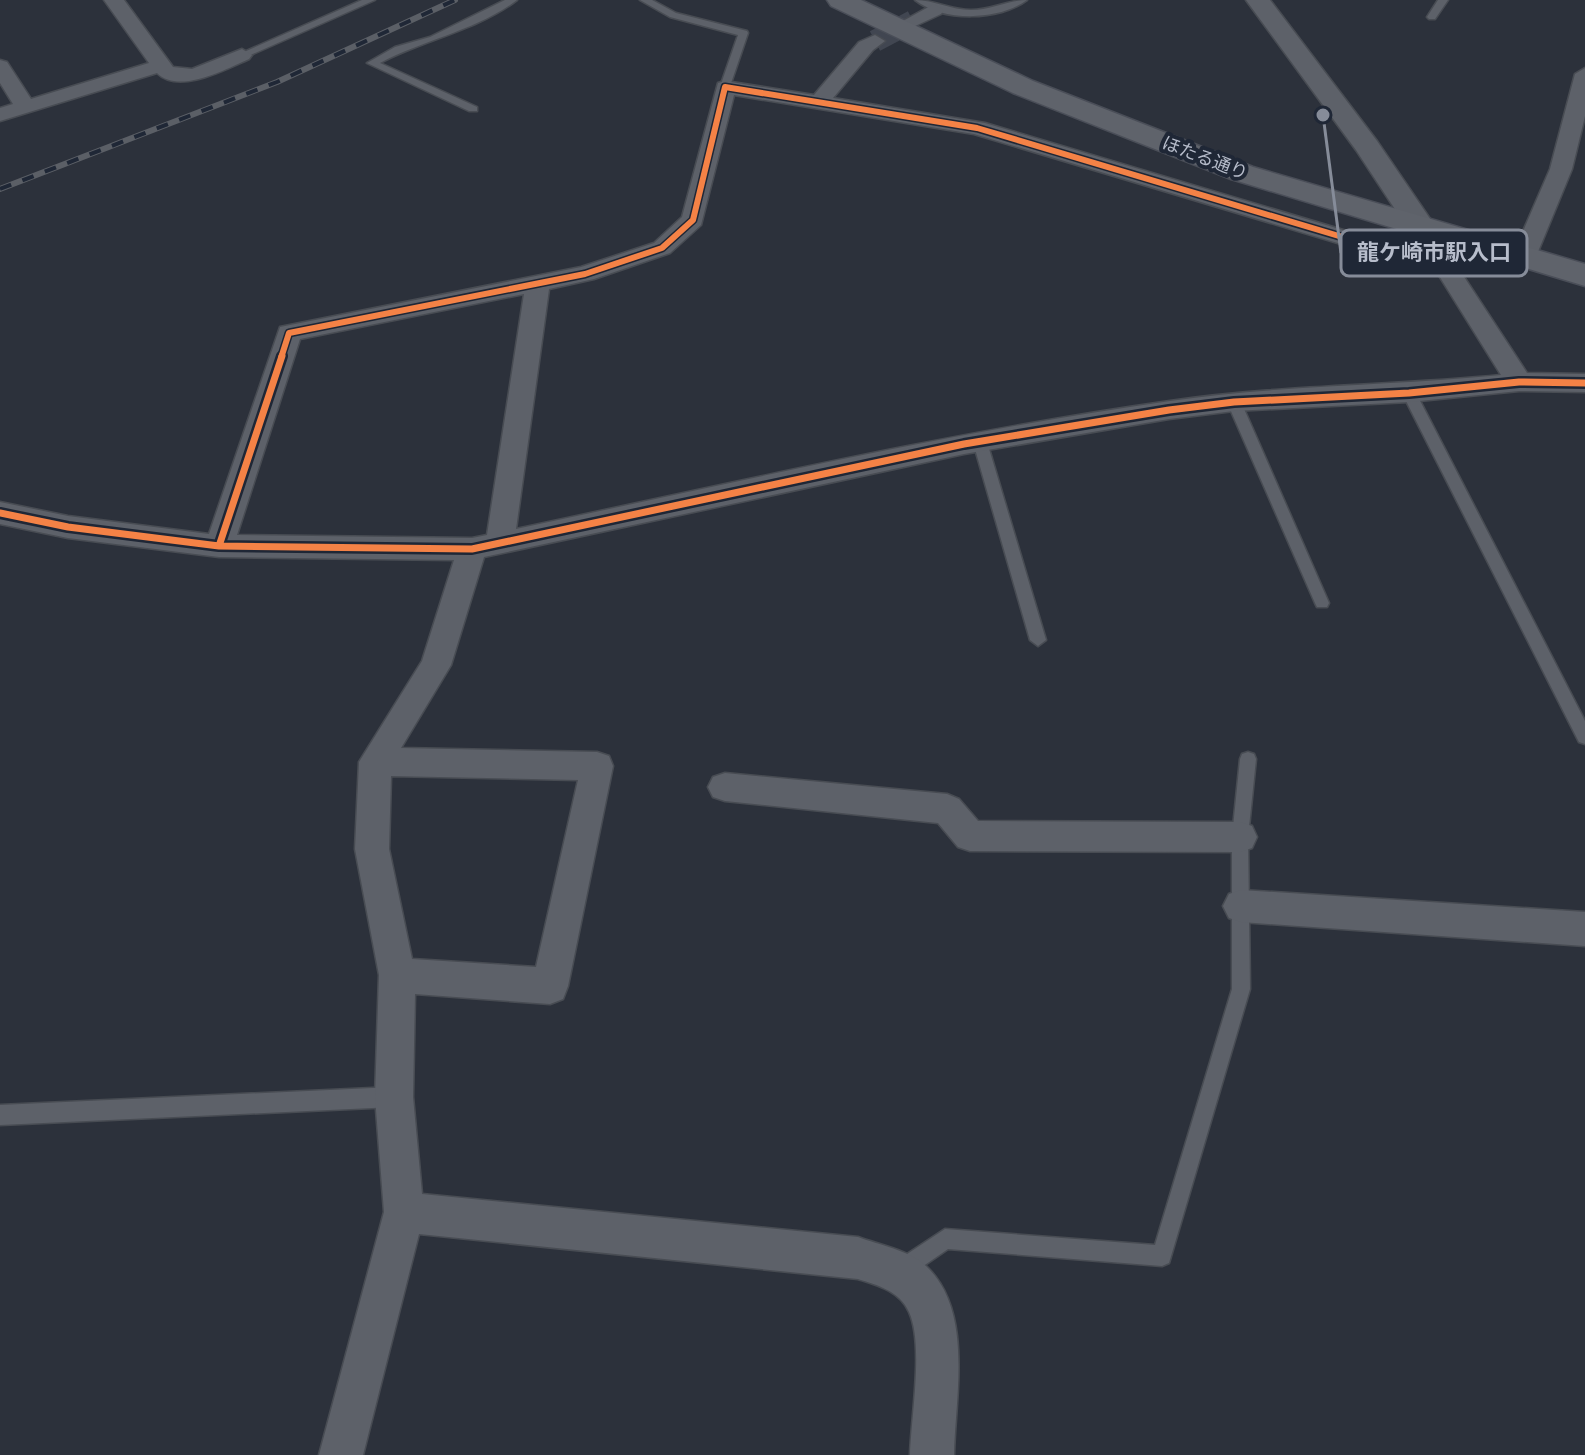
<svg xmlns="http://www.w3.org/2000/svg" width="1585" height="1455" viewBox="0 0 1585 1455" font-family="Manrope,'Noto Sans JP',sans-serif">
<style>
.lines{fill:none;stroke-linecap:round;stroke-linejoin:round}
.minor-tunnel{stroke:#414651;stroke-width:22;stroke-dasharray:22 11;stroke-linecap:butt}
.service-casing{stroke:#484c53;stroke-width:3}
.minor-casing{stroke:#484c53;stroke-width:3}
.tertiary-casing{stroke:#484c53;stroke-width:3}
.primary-casing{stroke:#4a4e58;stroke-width:3}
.service{fill:#5d6169;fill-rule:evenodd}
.minor{fill:#5d6169;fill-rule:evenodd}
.tertiary{fill:#5d6169;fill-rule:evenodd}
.primary{fill:#5f636b;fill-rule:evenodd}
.rail-casing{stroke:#5b5f66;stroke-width:6}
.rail{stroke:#1f2736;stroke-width:4;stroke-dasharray:12;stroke-linecap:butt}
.cycleway-far1-casing{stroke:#1f2736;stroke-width:9}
.cycleway-casing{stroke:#1f2736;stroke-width:12}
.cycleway-far1{stroke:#f48246;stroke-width:6}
.cycleway{stroke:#f48246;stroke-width:7}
.labels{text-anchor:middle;stroke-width:8;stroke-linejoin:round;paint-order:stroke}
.far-street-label{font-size:18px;fill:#b7bdcb;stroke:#1f2736}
.leader{fill:none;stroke:#868c99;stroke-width:3}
.callout-dot{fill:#868c99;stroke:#1f2736;stroke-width:3}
.callout{fill:#1f2736;stroke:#868c99;stroke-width:3}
.callout-label{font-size:22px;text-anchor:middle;font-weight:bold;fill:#b7bdcb}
</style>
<rect width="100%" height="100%" fill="#2c313b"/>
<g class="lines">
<path class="minor-tunnel" d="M875 41 913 21"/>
<defs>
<path id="service" d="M362 0H375L246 57 237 55Z
M505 0H517C478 30 423 40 380 63L477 107V111H469L367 63 395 47 430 37Z
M640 0H652L676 13 747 31 748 33 729 89 720 87 738 35 670 17Z
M915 0C934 0 951 10 971 10 991 10 1008 0 1027 0 999 21 943 22 915 0Z
M1438 0H1448L1435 19H1429L1427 17Z
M1409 388 1416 393 1585 721V744L1579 742 1402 393Z
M1234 397 1241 402 1329 603 1327 607H1317L1315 603 1227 402Z
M980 437 987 442 1046 640 1038 646 1030 640 973 442Z
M1248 752 1254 754 1256 759 1248 837 1250 989 1169 1263 1162 1266 948 1249 906 1278 899 1281 892 1278 889 1271 892 1264 945 1229 1155 1245 1232 989V837L1240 759 1242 754Z
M394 1087 401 1090 404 1097 401 1104 394 1107 0 1125V1105Z"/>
<path id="minor" d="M104 0H124L173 67 192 69 242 49 252 55 249 59C226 69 179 95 157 73L0 121V108L13 104 0 83V60L7 62 31 99 149 63Z
M934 4 944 10 941 14 913 27 903 21Z
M875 35 885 41 873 50 833 98 985 123 1390 244H1419L1412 233 1416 228H1432L1527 373 1585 374V392L1519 391 1409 402 1234 411 1169 419 964 454 484 557 451 665 401 748 597 752 609 756 613 766 568 986 563 999 550 1004 415 994 413 1097 422 1194 858 1237C879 1245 909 1250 926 1266 974 1311 955 1397 954 1455H910C911 1418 924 1344 909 1312 900 1291 877 1285 858 1279L419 1234 363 1455H319L384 1212 375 1097 379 975 355 849 359 762 422 661 454 560 219 557 68 538 0 524V502L68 516 209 534 280 327 581 267 654 243 682 217 718 83 725 81 814 95 859 42ZM734 95 974 134 1381 256 1428 258 1501 375C1391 386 1279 385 1170 401 950 432 733 483 516 529L549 289 594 279 670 253 701 225ZM524 294 487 535 472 538 237 535 300 339ZM391 776 578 780 536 967 412 959 389 849Z
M1585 68V116L1572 169 1535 259 1531 264H1515L1511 259 1550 169 1575 74Z
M725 773 947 794 959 799 978 821 1240 822 1252 826 1257 837 1252 848 1240 852 970 851 958 847 938 823 725 801 713 797 708 787 713 777Z
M1241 890 1585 912V946L1241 922 1229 918 1223 906 1229 894Z"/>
<path id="tertiary" d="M1246 0H1270L1377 141 1437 229 1432 235 1422 238 1412 235 1356 150Z"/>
<path id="primary" d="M827 0H861L1033 81 1253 167 1585 264V286L1231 179 1013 93 831 6Z"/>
</defs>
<use href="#service" class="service-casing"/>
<use href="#minor" class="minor-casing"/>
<use href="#tertiary" class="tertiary-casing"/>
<use href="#primary" class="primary-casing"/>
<use href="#service" class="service"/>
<use href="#minor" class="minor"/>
<use href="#tertiary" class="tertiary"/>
<use href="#primary" class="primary"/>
<defs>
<path id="rail" d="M0 189 277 82 455 0"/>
</defs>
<use href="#rail" class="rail-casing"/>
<use href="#rail" class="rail"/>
<defs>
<path id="cycleway-far1" d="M281 358 289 333 585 274 662 248 693 220 725 87 977 128 1389 251H1436"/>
<path id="cycleway" d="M0 513 68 527 219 546 472 549 964 444 1169 410 1234 402 1409 393 1519 382 1585 383
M219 546 282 356"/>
</defs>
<use href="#cycleway-far1" class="cycleway-far1-casing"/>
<use href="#cycleway" class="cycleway-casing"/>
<use href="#cycleway-far1" class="cycleway-far1"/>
<use href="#cycleway" class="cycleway"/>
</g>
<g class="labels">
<g class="far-street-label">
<text transform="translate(1205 158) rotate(21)" y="6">ほたる通り</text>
</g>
</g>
<path class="leader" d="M1323 115L1341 253"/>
<circle class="callout-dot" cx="1323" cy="115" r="8"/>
<rect class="callout" x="1341" y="230" width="186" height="46" rx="8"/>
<g class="callout-label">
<text x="1434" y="260">龍ケ崎市駅入口</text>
</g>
</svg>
